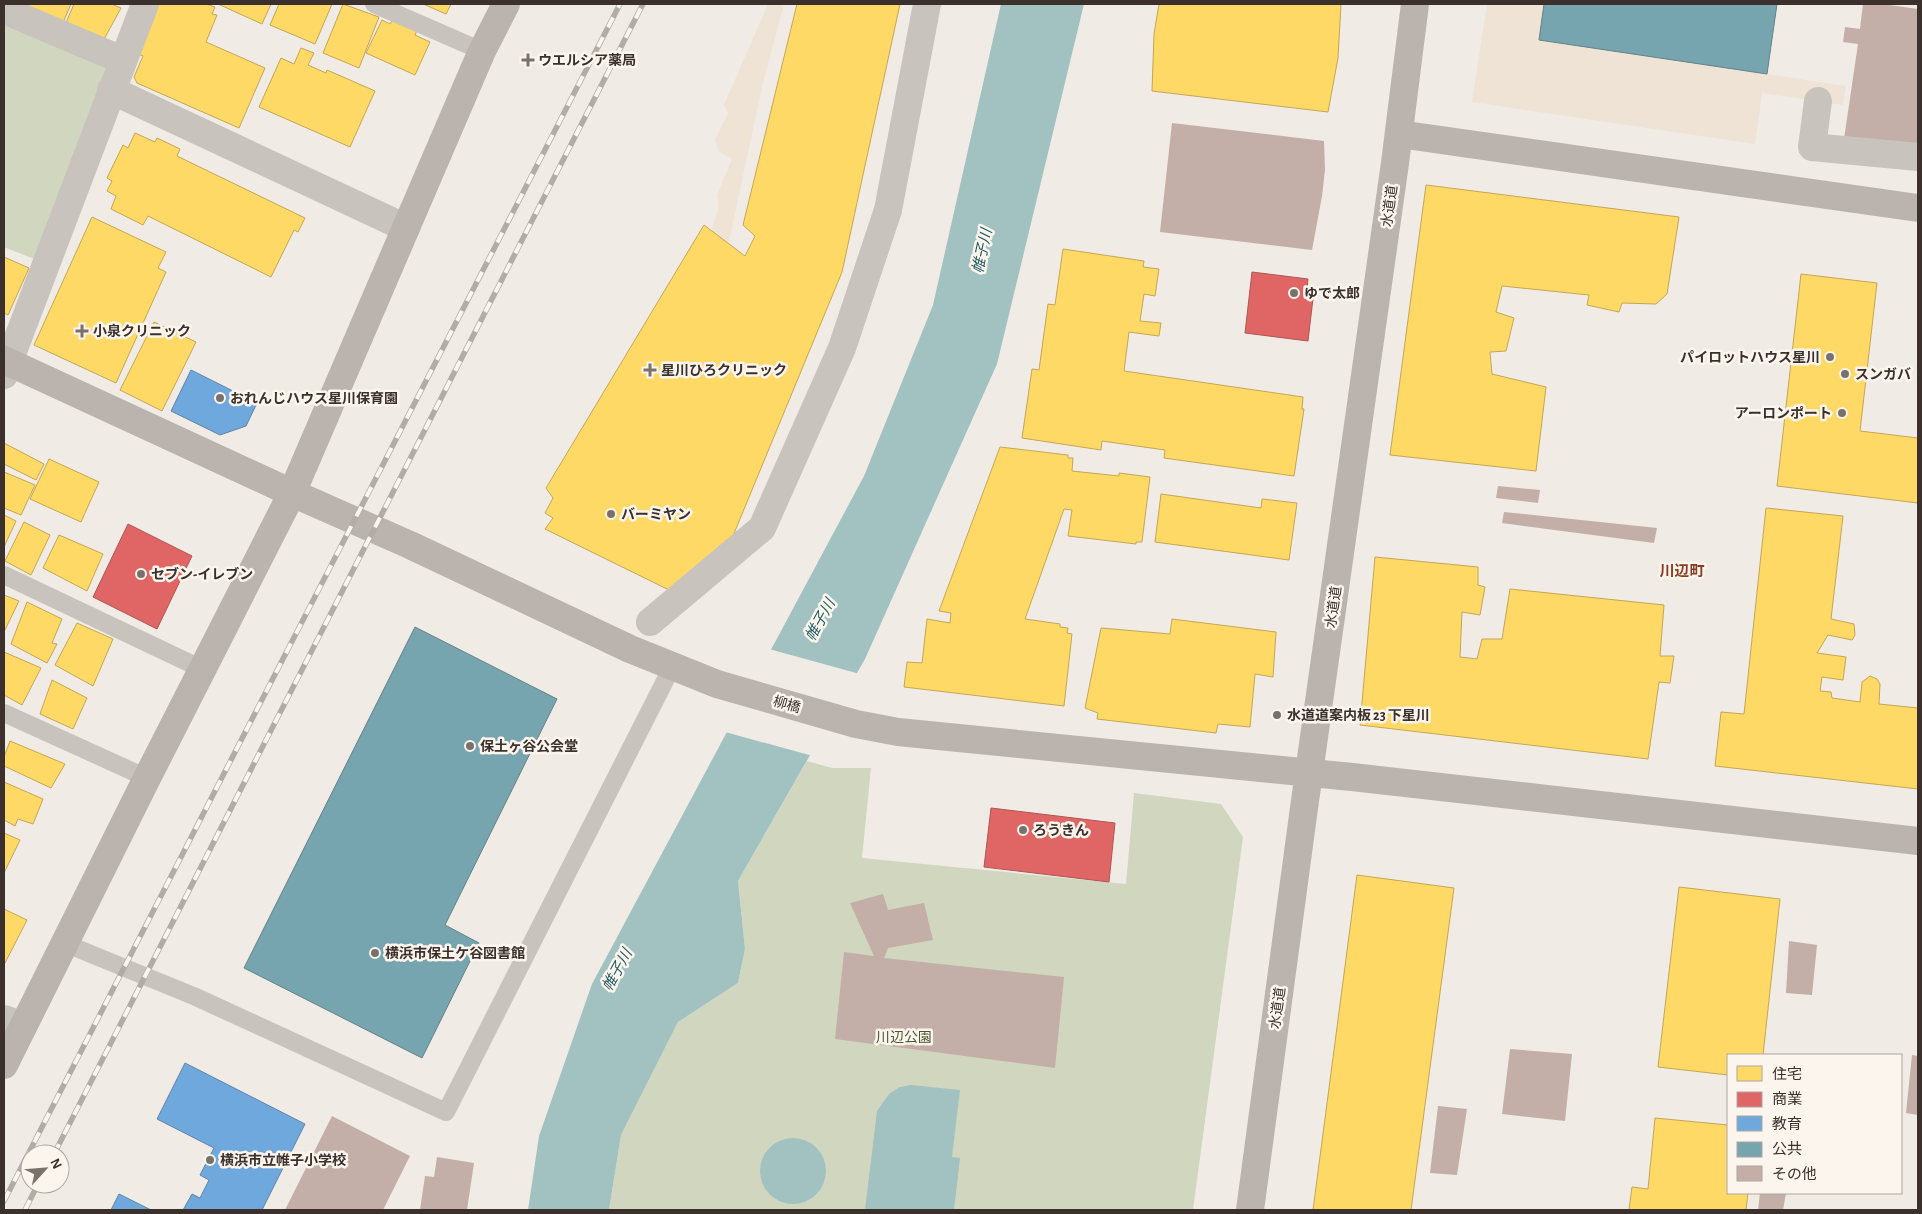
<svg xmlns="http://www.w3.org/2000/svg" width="1922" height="1214" viewBox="0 0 1922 1214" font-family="'Alegreya Sans','Noto Sans JP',sans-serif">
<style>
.green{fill:#d1d6bf}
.plaza{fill:#eee3d5}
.water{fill:#a1c2c1}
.pier{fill:#f0ebe5}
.homes{fill:#ffd966;stroke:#c4a654}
.shops{fill:#e06666;stroke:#ae5654}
.schools{fill:#6fa8dc;stroke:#5f84a7}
.public{fill:#76a5af;stroke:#648287}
.building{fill:#c3afa7}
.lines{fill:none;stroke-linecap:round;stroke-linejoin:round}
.lane{stroke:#c9c3be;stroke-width:18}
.street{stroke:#c9c3be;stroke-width:28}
.secondary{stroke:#bab3ae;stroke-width:28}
.rail-casing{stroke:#b1aca8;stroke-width:5.5}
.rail{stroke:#fbf5ee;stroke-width:4;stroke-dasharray:11;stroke-linecap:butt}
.poi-dot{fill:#7a716c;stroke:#fbf5ee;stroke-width:2}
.labels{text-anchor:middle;stroke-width:5;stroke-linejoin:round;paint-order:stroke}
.poi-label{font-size:14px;font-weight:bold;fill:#3b302b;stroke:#fbf5ee;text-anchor:start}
.street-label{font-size:14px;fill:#3b302b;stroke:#fbf5ee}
.park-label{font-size:14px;fill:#4a5a2e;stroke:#fbf5ee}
.water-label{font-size:15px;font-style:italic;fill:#1f5a5e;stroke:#fbf5ee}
.neighbourhood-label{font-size:15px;font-weight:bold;fill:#8c3b22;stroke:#fbf5ee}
</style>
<rect width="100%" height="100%" fill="#f0ebe5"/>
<path class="green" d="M4 19 110 64 34 259 4 247Z
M807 761 832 768H871L862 858 1126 884 1134 793 1221 804 1243 837 1193 1210H609L621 1135 678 1022 738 983 745 949 738 881Z"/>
<path class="plaza" d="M768 4H784L762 87 728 246 710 235 719 206 717 195 732 159 719 152 715 140 728 113 724 105Z
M1487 4H1544L1539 40 1846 86 1843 105 1762 93 1755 144 1472 102Z"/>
<path class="water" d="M1001 4H1084L997 364 865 659 738 881 745 949 738 983 678 1022 621 1135 609 1210H528L539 1136 592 984 864 476 933 305Z
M911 1085 960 1090 952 1157 960 1158 954 1210H865L877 1111 889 1094 900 1087Z
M760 1171a33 33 0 1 1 66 0a33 33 0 1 1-66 0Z"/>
<path class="pier" d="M769 649 860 674 813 756 725 732Z"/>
<path class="homes" d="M17 4H71L62 25Z
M74 4H111L121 8 102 43 65 25Z
M157 4H206L215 7 212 14 217 15 206 42 265 68 239 128 137 83 134 77 143 56 136 53Z
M218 4H271L262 24Z
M279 4H332L315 44 270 25Z
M343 4 379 17 359 68 323 53Z
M423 4H451L446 14Z
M797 4H900L842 272 728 548 669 590 545 529 553 518 545 513 553 498 546 488 704 225 745 256 755 236 743 225Z
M1159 4H1341L1338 58 1328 112 1152 91 1154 34Z
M394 17 418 28 415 35 430 42 415 75 366 53 382 20 390 24Z
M301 48 314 53 308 65 326 73 327 70 375 91 350 147 259 107 281 58 294 64Z
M135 133 155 142 157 138 180 149 177 156 305 218 298 232 294 230 271 277 148 216 143 225 111 209 116 196 107 191 112 181 107 178 123 145 128 148Z
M1426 185 1679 217 1667 294 1656 304 1622 303 1619 312 1587 305 1589 295 1502 286 1496 312 1514 318 1506 351 1490 352 1492 374 1546 387 1536 471 1390 455Z
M92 217 166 252 158 268 166 272 116 383 34 345Z
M1063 249 1144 261 1143 267 1159 269 1155 296 1144 294 1140 321 1161 323 1159 336 1129 332 1124 371 1303 397 1302 409H1304L1294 476 1164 458 1165 450 1102 441 1101 450 1022 438 1032 369 1039 370 1048 304 1055 305Z
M4 257 29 268 8 315 4 313Z
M1801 274 1877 283 1860 431 1918 438V503L1777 486Z
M154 322 196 342 162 411 120 390Z
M4 443 44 464 36 480 4 464Z
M1000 447 1068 455V458H1073L1072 471 1119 476V473L1150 477 1142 542H1136V544L1068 536 1072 510 1064 509 1025 619 1060 624V627L1068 628 1067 633 1072 634 1064 706 904 687 907 662 922 663 927 619 950 623 951 613 939 611Z
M49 459 99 482 81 522 30 499Z
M4 472 35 485 21 515 4 508Z
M1161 494 1261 508 1262 499 1297 503 1289 560 1155 542Z
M1766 508 1843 516 1831 619 1854 624 1855 635 1852 640 1828 635 1817 653 1846 657 1843 680 1822 677 1820 691 1831 692 1832 698 1860 702 1862 682 1870 676 1877 679 1880 684 1879 704 1918 708V789L1715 766 1721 712 1744 714Z
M4 515 16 521 4 547Z
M24 522 50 535 31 575 5 561Z
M59 535 103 554 87 591 43 568Z
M1375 557 1478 567V585L1485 587 1480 615 1462 612 1460 657 1477 659 1482 639H1502L1510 589 1664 605 1660 656H1674L1670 683 1659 682 1648 759 1360 725Z
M4 595 19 601 4 632Z
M27 602 62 619 52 643 57 644 47 663 11 644Z
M1172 619 1276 632 1273 677 1255 674 1250 727 1218 724 1216 733 1097 719 1098 713 1085 708 1101 628 1170 634Z
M77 623 113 639 93 686 55 665Z
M4 652 41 668 22 705 4 695Z
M52 680 87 698 73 729 40 714Z
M10 741 65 764 51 788 4 766V757Z
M4 782 43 799 33 824 18 819 15 826 4 820Z
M4 833 20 840 4 873Z
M1357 875 1454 888 1411 1210H1313Z
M1679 887 1780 899 1763 1055H1728V1075L1658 1067Z
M4 909 27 920 4 965Z
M1655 1118 1728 1125V1193H1748L1746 1210H1629L1632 1187 1648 1189Z"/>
<path class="shops" d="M1252 272 1308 279 1307 289 1314 290 1308 341 1245 333Z
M128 524 192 556 157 629 93 597Z
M991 808 1115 823 1109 882 984 867Z"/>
<path class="schools" d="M191 370 257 403 246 426 220 435 171 411Z
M185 1063 305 1124 262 1210H183L192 1194 200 1198 209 1180 200 1175 214 1148 157 1119Z
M119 1194 151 1210H111Z"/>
<path class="public" d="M1544 4H1777L1767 74 1539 40Z
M415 627 557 699 445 925 479 943 422 1058 244 968Z"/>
<path class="building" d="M1863 4H1883L1918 9V145L1844 139 1858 44 1843 42 1845 27 1860 29Z
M1172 123 1324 141 1325 170 1322 196 1312 250 1160 232Z
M1498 486 1540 490 1538 503 1496 498Z
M1504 512 1657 528 1654 543 1502 523Z
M883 894 888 910 924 903 933 940 888 948 884 958 1064 977 1055 1068 835 1039 844 952 874 956 850 903Z
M1789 941 1817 945 1812 995 1786 993Z
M1510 1049 1572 1054 1565 1121 1502 1114Z
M1912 1055 1918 1056V1115L1906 1113Z
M1438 1106 1467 1109 1457 1175 1430 1173Z
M332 1116 410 1156 383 1210H285Z
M437 1157 474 1163 467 1210H420L425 1176 434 1177Z
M1760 1193H1786L1783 1210H1758Z"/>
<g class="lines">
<path class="lane" d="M374 4 482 51
M4 575 202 669
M4 713 147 778
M64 943 196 997 446 1112 672 667"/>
<path class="street" d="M4 10 122 60
M111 90 406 228
M1818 101 1812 147 1918 157
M4 375 145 4
M650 622 762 528 842 348 888 210 927 4
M4 1019 23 1026"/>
<path class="secondary" d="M1399 134 1918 208
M4 360 292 493 410 545 630 649 717 684 856 724 898 732 1352 777 1918 841
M4 1065 147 778 292 493 482 51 506 4
M1250 1210 1304 808 1395 163 1415 4"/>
<defs>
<path id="rail" d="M54 1154 643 4
M4 1201 620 4
M25 1210 38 1184"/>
</defs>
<use href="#rail" class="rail-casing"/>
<use href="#rail" class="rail"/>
</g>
<g class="poi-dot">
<path d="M525.5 52.5h5v5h5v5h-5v5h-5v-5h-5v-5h5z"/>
<circle cx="1294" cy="293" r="5"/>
<path d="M79.5 323.5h5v5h5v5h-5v5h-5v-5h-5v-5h5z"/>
<circle cx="1830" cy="357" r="5"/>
<path d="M647.5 362.5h5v5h5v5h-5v5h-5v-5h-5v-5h5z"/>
<circle cx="1845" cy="374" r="5"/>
<circle cx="220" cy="398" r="5"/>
<circle cx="1842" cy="413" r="5"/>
<circle cx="611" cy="514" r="5"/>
<circle cx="141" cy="574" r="5"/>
<circle cx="1277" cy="715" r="5"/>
<circle cx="470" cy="746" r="5"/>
<circle cx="1023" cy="830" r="5"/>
<circle cx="375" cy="953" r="5"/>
<circle cx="210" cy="1160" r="5"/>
</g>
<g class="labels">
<g class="poi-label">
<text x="538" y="65">ウエルシア薬局</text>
<text x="1304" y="298">ゆで太郎</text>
<text x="93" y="336">小泉クリニック</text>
<text x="1820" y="362" text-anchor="end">パイロットハウス星川</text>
<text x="661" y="375">星川ひろクリニック</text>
<text x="1855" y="379">スンガバ</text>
<text x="230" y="403">おれんじハウス星川保育園</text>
<text x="1832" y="418" text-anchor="end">アーロンポート</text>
<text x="621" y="519">バーミヤン</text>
<text x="151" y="579">セブン-イレブン</text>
<text x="1287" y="720">水道道案内板 23 下星川</text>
<text x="480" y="751">保土ヶ谷公会堂</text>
<text x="1033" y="835">ろうきん</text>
<text x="385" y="958">横浜市保土ケ谷図書館</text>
<text x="220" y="1165">横浜市立帷子小学校</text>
</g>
<g class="street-label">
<text transform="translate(1389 206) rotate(-82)" y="5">水道道</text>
<text transform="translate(1333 607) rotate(-82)" y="5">水道道</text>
<text transform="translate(787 704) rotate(16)" y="5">柳橋</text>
<text transform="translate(1277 1008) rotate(-82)" y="5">水道道</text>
</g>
<g class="park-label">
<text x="904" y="1042">川辺公園</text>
</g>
<g class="water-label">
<text transform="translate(982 251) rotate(-78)" y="5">帷子川</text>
<text transform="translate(820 620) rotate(-61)" y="5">帷子川</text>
<text transform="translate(617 970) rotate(-61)" y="5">帷子川</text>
</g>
<g class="neighbourhood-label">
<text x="1682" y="576">川辺町</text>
</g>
</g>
<rect width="1922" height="1214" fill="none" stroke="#3b302b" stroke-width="10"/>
<rect x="1727" y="1054" width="175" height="140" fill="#fbf5ee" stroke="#aea6a0"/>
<rect x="1737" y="1066" width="25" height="15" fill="#ffd966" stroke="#aea6a0"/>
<text x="1772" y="1079" font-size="15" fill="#3b302b">住宅</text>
<rect x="1737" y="1092" width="25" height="15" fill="#e06666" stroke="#aea6a0"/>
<text x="1772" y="1104" font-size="15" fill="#3b302b">商業</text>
<rect x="1737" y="1116" width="25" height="15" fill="#6fa8dc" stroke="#aea6a0"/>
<text x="1772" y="1129" font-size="15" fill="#3b302b">教育</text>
<rect x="1737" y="1142" width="25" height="15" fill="#76a5af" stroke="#aea6a0"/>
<text x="1772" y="1154" font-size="15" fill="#3b302b">公共</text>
<rect x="1737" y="1166" width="25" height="15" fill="#c3afa7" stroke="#aea6a0"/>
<text x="1772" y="1179" font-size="15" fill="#3b302b">その他</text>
<g transform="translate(45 1169) rotate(64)"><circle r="24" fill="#fbf5ee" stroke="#aea6a0"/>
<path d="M0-4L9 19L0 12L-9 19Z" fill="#7a716c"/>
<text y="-8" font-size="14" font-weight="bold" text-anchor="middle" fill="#3b302b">N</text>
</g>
</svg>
